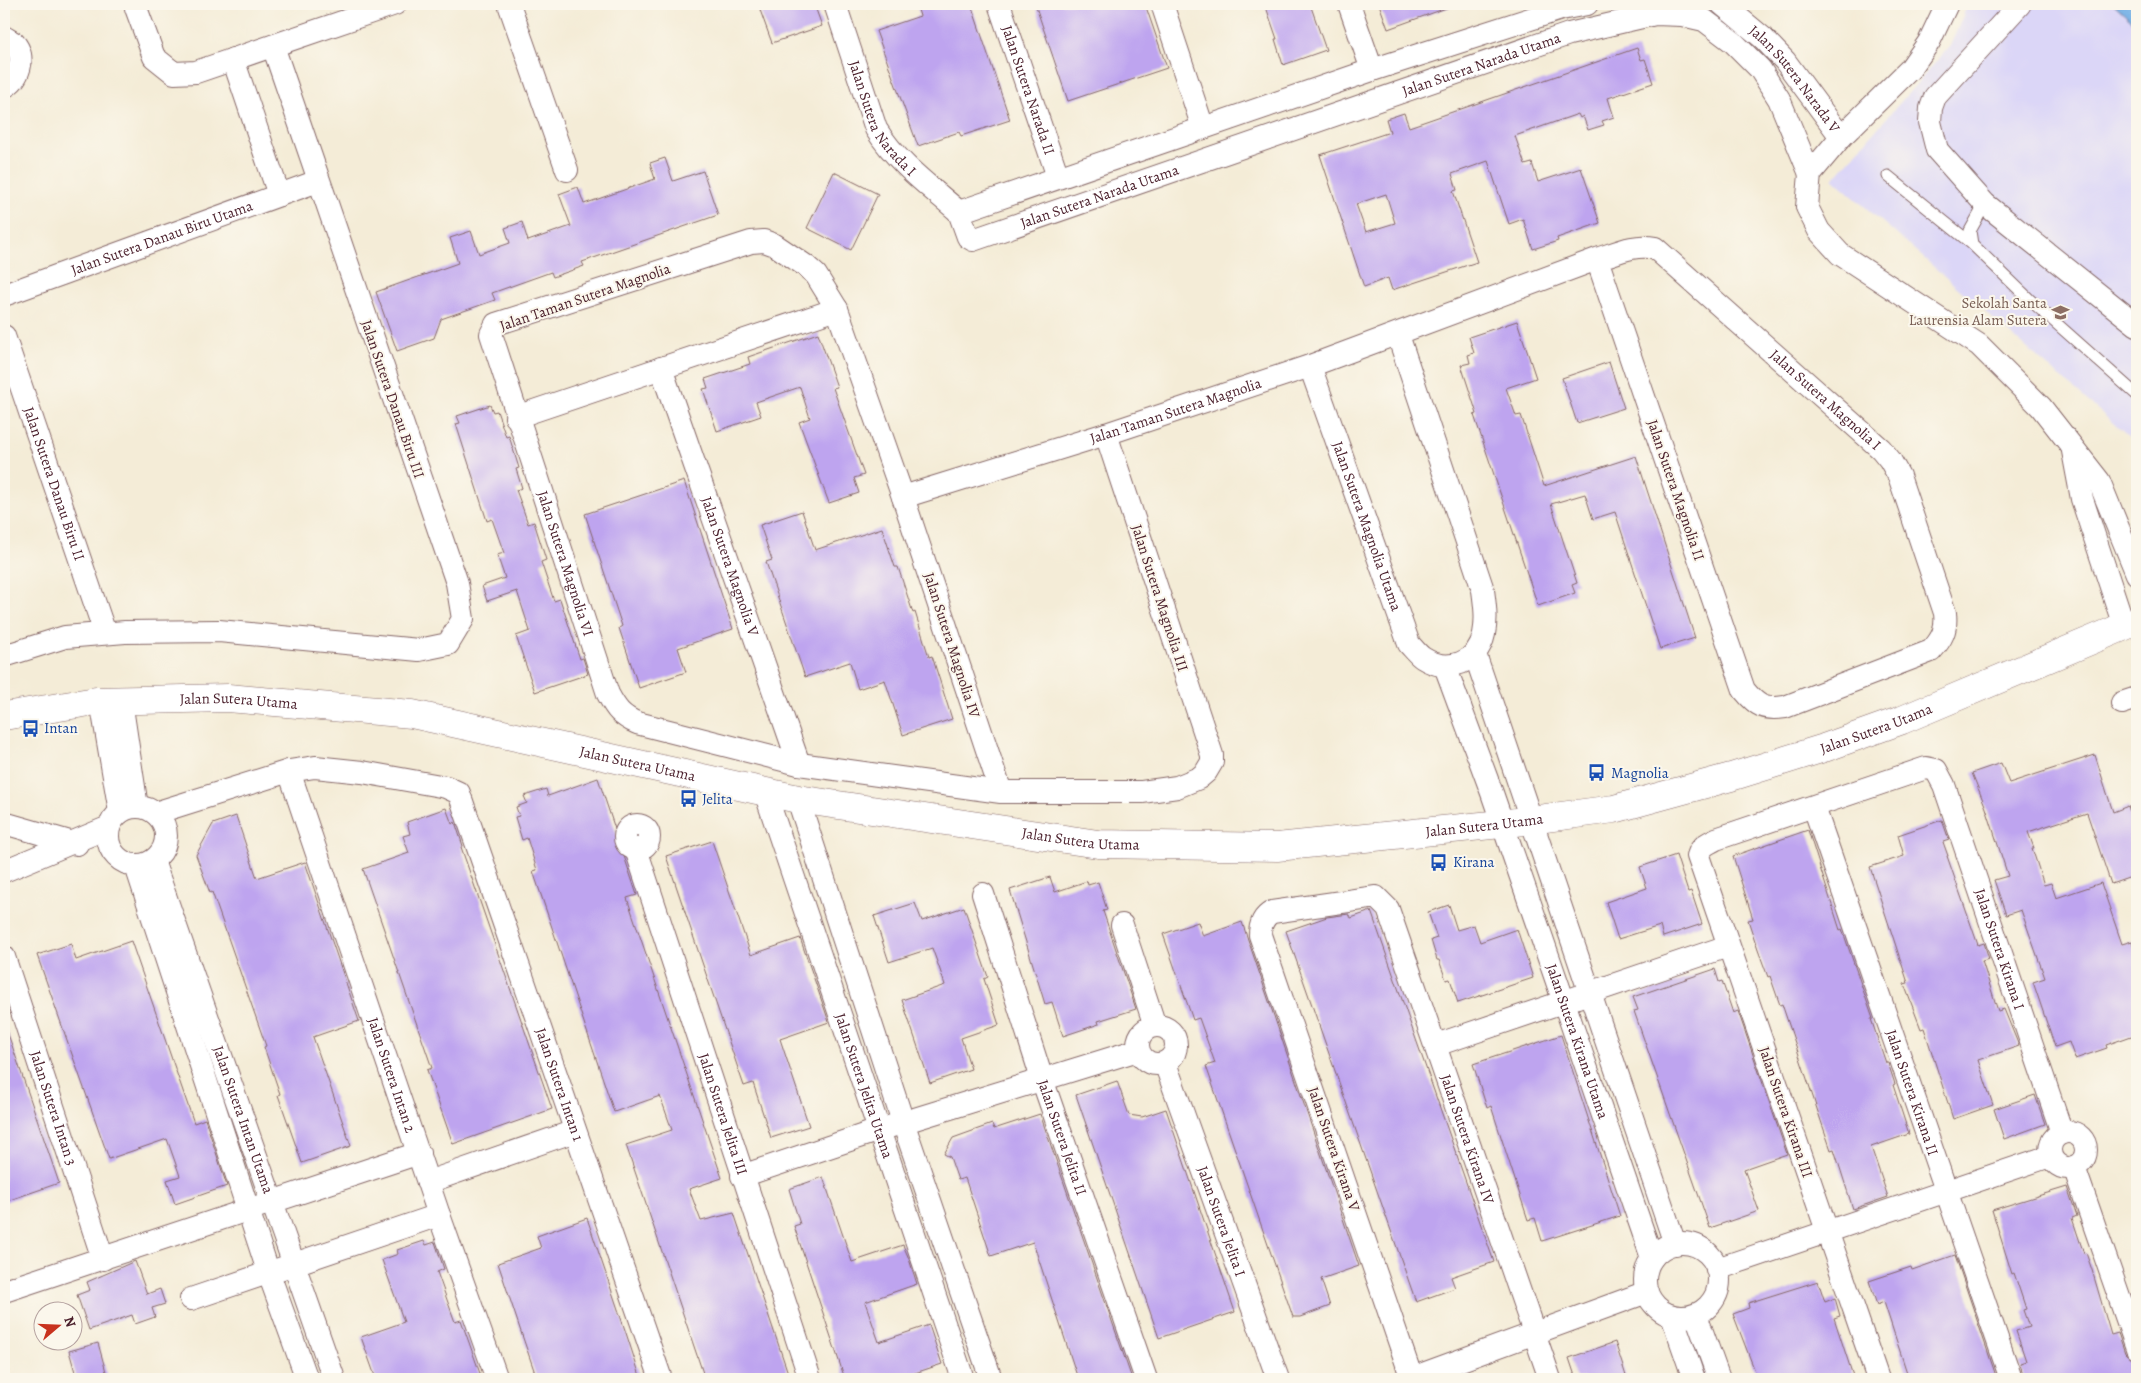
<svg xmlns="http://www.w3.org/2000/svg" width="2141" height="1383" viewBox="0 0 2141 1383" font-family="Alegreya,serif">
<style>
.built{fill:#dbd6f7}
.water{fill:#75b0e6;stroke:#606888}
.building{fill:#bea4ef;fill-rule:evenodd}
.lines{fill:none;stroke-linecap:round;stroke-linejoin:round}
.lane-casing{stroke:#866767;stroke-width:13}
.street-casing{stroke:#866767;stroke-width:24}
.secondary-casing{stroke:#866767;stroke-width:29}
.lane{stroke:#fff;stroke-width:11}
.street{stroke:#fff;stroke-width:22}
.secondary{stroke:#fff;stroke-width:28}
.labels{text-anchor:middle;stroke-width:4;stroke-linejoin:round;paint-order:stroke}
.street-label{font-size:15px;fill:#4a1f2b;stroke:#fbf7ec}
.education-label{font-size:15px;fill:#785e54;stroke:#fbf7ec;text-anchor:end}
.transit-label{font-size:15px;fill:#164399;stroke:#fbf7ec;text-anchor:start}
</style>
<rect width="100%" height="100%" fill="#fbf7ec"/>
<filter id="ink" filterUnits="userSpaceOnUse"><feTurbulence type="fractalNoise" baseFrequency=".02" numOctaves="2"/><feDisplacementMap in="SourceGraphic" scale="10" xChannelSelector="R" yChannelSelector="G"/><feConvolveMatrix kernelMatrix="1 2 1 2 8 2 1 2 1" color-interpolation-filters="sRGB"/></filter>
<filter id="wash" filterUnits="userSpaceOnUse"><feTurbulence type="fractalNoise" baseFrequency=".0096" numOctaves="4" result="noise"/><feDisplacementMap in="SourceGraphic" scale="20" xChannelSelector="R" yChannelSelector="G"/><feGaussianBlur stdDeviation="1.12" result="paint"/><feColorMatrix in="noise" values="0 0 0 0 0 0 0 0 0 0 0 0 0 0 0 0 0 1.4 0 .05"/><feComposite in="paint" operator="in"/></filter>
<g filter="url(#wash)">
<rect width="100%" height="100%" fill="#f4ecd7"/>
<path class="built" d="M1968 4H2137V444L1833 179 1950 46Z"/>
<path class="water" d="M2114 4H2137V25Z"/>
<g id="blocks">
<path class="building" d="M778 4H814L822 26 772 43 760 10Z
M916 4H971L1010 120 961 136 959 132 918 146 876 31 920 16Z
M1035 4H1145L1167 68 1068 101Z
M1265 4H1310L1326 50 1283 65 1275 39H1277Z
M1379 4H1452V6L1388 29Z
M1637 48 1641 60 1645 59 1653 83 1608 98 1614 117 1602 121 1604 125 1588 130 1583 116 1580 118 1578 114 1515 136 1525 165 1532 163 1538 182 1581 168 1600 223 1557 238 1558 241 1533 249 1523 219 1509 224 1488 161 1452 174 1457 190 1453 191 1477 262 1392 290 1388 278 1364 287 1320 155 1390 132 1386 119 1404 113 1409 127ZM1386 194 1395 223 1366 232 1356 204Z
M665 158 673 181 703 171 718 215 582 262 584 266 553 277 551 272 492 293 495 300 441 319 434 338 397 351 376 292 458 263 450 238 471 231 479 254 510 243 505 228 522 222 528 241 571 226 559 194 578 187 584 204 655 179 650 163Z
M834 172 878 194 851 250 807 228Z
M1517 321 1536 378 1506 388 1516 416 1521 415 1544 486 1636 456 1695 638 1660 649 1615 512 1593 519 1585 494 1551 504 1577 583 1572 585 1575 593 1538 606 1474 415 1477 414 1461 365 1470 363 1468 355 1474 353 1469 337Z
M818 333 837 387 833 388 864 475 854 478 859 493 829 503 799 422 810 418 800 387 756 402 761 416 717 431 703 389 708 388 705 379 750 364 748 357Z
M1609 362 1624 408 1577 423 1562 378Z
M490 405 493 412 497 411 506 437 509 436 519 468 516 469 522 488 516 490 523 509 528 524 534 522 546 560 541 562 554 601 560 599 580 659 583 658 588 674 535 692 516 636 530 631 517 591 487 601 482 586 505 578 497 555 504 553 492 519 487 521 456 424 460 423 457 416Z
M684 481 733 629 678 648 686 672 639 688 619 628 622 626 585 514Z
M802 511 815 550 882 528 895 567H898L913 613 915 612 929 657 932 656 952 719 903 735 885 680 858 689 850 662 805 677 766 562 772 560 760 525Z
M2095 755 2113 812 2128 806 2137 833V875L2111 884 2087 813 2028 832 2034 848H2032L2044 885 2051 883 2056 898 2101 883 2122 944 2132 941 2137 958V1034L2106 1045 2107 1048 2075 1059 2069 1042 2055 1047 2033 982 2045 978 2021 910 2006 915 1994 880 2008 876 1986 808 1972 773 2001 763 2009 783Z
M598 778 637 895 627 898 722 1178 689 1189 701 1221 734 1213 790 1379H705L626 1145 672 1130 660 1096 614 1112 533 871 537 870 527 838 522 840 515 817 519 816 516 807 527 803 524 796 546 789 548 796Z
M446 808 452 824 455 822 463 846 461 847 552 1109 453 1144 427 1070 432 1068 363 869 409 853 403 836 410 834 407 822Z
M236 816 257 878 305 862 359 1021 313 1037 351 1146 302 1163 278 1095 280 1094 264 1047 266 1046 212 892 210 893 196 855 213 824Z
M1942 820 1949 840 1943 842 1948 856H1947L1978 945 1984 943 1989 959 1982 961 1998 1011 2004 1009 2019 1046 1978 1060 1993 1105 1953 1119 1924 1028 1921 1029 1904 984 1908 983 1870 867 1904 856 1898 835Z
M1808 830 1840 930 1842 929 1873 1019H1871L1886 1063H1888L1895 1084 1893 1085 1909 1134 1871 1147 1888 1197 1853 1209 1834 1149 1831 1150 1821 1121 1782 1004 1780 1005 1770 976 1768 977 1758 950 1748 920 1753 919 1733 856Z
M712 841 751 955 800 938 829 1022 780 1039 809 1126 771 1138 753 1083 744 1086 666 856Z
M1676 855 1688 892 1691 891 1702 924 1663 937 1660 926 1618 939 1606 902 1647 888 1640 867Z
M1050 877 1055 892 1087 881 1088 885 1098 882 1107 910 1103 911 1136 1009 1098 1021 1099 1024 1063 1036 1052 1002 1045 1004 1010 890Z
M915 903 922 921 964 907 988 977 984 979 999 1025 961 1038 971 1069 930 1083 902 1000 945 985 940 970 932 948 889 962 874 916Z
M1449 905 1457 930 1474 925 1480 942 1517 929 1533 978 1458 1003 1450 979 1446 980 1439 960H1437L1431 940 1437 938 1428 912Z
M1371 911 1494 1262 1451 1277 1455 1288 1416 1302 1286 931 1327 917 1349 914 1351 918Z
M1198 922 1203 936 1242 922 1359 1266 1321 1279 1330 1306 1300 1317H1293L1206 1066 1215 1063 1199 1018 1193 1020 1163 934Z
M131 941 194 1123 205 1119 227 1186 175 1204 167 1180 180 1176 167 1139 109 1159 37 955 71 944 76 960Z
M1715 969 1719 982 1722 981 1733 1013 1738 1011 1787 1154 1744 1169 1759 1211 1710 1228 1634 1011 1638 1010 1633 997Z
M4 1028H6L59 1183 4 1202Z
M1561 1035 1620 1216 1542 1241 1535 1218 1528 1220 1491 1106 1487 1108 1473 1064Z
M1117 1081 1129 1115 1142 1117 1166 1109 1235 1312 1159 1338 1076 1095Z
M2035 1095 2045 1124 2004 1139 1994 1109Z
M1040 1114 1123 1353 1132 1379H1078L1033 1242 991 1256 965 1178 958 1180 950 1157 944 1154 953 1138 992 1124 994 1129Z
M823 1177 852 1262 903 1245 909 1259 917 1284 865 1302 879 1342 929 1325 942 1364 897 1379H845L794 1226 800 1224 789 1189Z
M2067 1187 2077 1216 2072 1218 2084 1254 2086 1253 2092 1270 2111 1335 2118 1333 2125 1353 2133 1360 2137 1379H2024L2020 1363 2026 1361 2016 1331 2029 1327 2023 1310 2026 1309 2014 1273 2012 1274 1992 1210Z
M587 1218 626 1333 641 1379H537L522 1335 498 1263 541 1248 537 1236Z
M424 1241 426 1245 435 1242 444 1269 437 1272 455 1322 461 1320 482 1379H376L361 1337 404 1322 382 1260 398 1254 397 1250Z
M1955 1255 1997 1379H1909L1884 1302 1877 1305 1869 1281 1911 1267 1912 1270Z
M135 1261 147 1294 160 1289 165 1304 152 1308 155 1317 135 1324 132 1315 89 1330 77 1295 90 1290 87 1282Z
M1818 1281 1825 1302 1835 1298 1840 1316 1834 1318 1854 1379H1758L1733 1314 1749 1308 1748 1303Z
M1615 1342 1627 1379H1576L1569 1358Z
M98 1343 108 1379H77L69 1351Z"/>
</g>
</g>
<g filter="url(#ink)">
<use href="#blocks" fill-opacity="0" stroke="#866767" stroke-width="1"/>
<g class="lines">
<defs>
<path id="lane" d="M1888 176 1972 244
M1985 204 1970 231 1972 244 2029 299 2137 395"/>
<g id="street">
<path d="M136 4V8L154 57 174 73 196 72 395 4"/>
<path d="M509 4 567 170"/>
<path id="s1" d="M835 4 876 129C897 163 929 186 959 212"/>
<path id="s2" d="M999 4 1058 177"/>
<path d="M1162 4 1203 128"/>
<path d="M1349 4 1372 70"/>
<path id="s3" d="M1587 4 1561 9 1372 70 959 212 968 237 973 240 1569 34 1655 14 1682 15 1704 20 1733 42 1760 69 1779 99 1810 174"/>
<path id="s4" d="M1722 4 1763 38 1785 61 1841 137"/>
<path d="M1947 4 1929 42 1910 69 1841 137 1810 174 1807 207 1819 231 1840 254 1979 345 2041 407 2099 481 2137 574"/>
<path d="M2020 4 1935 97 1931 108 1930 122 1937 150 1985 204 2137 325"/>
<path d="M4 37C7 39 11 41 14 43 27 57 19 79 4 87"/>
<path d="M233 59 279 195"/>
<path id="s5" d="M4 295 318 181"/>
<path id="s6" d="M4 336 105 633"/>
<path id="s7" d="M1310 366 1409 644C1413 648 1418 655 1423 658 1448 674 1478 663 1484 634 1487 619 1485 605 1483 590L1398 335"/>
<path id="s8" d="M661 368 799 764"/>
<path d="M516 417 837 309"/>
<path d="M2073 451 2082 499 2124 626"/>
<path id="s9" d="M903 497 1106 434 1310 366 1597 259C1616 253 1635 243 1655 248L1881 449 1890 460 1899 476 1945 613C1947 630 1942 639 1931 651L1785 707C1764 710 1758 707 1744 690L1597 259"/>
<path d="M1475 654 1675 1244"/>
<path d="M4 656 65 637 125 632 219 631 419 650 448 644 463 619 457 583 273 46"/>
<path id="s10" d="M1445 666 1492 793 1652 1258"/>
<path d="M101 701 120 812"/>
<path d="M121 701 137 807"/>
<path d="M2122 703 2137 698"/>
<path id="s11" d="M289 771 439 1215 497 1379"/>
<path id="s12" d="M765 792 963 1379"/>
<path id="s13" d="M1001 792 903 497 837 309 816 275 806 266 775 245 764 241 751 242 496 324 491 334 608 694C616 709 621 716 637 723L799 764 1001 792H1142L1177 787 1199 778 1206 772 1212 762V755L1106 434"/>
<path d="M798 799 903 1122 991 1379"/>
<path id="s14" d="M1814 807 2011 1379"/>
<circle cx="137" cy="836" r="29"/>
<path id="s15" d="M155 813 289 771 315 767 362 772 446 787 459 793 661 1379"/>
<path d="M4 823 77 844"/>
<circle cx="637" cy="837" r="12"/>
<path id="s16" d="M636 849 810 1379"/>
<path id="s17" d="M153 861 334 1379"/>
<path d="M136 866 269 1274 307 1379"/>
<path d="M4 871 109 827"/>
<path id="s18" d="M983 894 1042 1079 1146 1379"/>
<path d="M1122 925 1155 1026"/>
<path id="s19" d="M4 957 103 1259"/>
<circle cx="1157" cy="1045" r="19"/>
<path d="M1436 1045 1728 946"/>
<path id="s20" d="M1165 1063 1278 1379"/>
<circle cx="2068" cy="1150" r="18"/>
<path d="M2074 1167 2137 1348"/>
<path d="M742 1176 879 1130 1138 1050"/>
<path d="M428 1182 575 1131"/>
<circle cx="1682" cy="1280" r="37"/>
<path d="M1717 1269 2050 1156"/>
<path d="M4 1291 419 1153"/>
<path d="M191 1299 439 1215"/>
<path d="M1696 1315 1719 1379"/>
<path d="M1672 1316 1694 1379"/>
<path d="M1412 1378 1647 1292"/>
<path id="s21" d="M1412 1379 1260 935C1260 925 1263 917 1272 912L1376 897 1388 909 1550 1379"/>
<path id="s22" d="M1878 1379 1698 856C1701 846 1708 843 1716 839L1926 768 1936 770 1944 785 2062 1133"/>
</g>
<g id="secondary">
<path id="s23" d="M4 716 96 701 228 698 412 714 798 799 1098 844 1277 847 1501 824 1614 809 1731 777 1824 748 1902 720 2137 621"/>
</g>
</defs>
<use href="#lane" class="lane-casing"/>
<use href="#street" class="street-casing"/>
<use href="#secondary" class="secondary-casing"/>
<use href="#lane" class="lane"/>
<use href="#street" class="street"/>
<use href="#secondary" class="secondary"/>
</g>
</g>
<defs>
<symbol id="school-bare" viewBox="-9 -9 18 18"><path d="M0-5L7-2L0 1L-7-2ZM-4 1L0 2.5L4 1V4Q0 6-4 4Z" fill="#8d6e63" stroke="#fbf7ec" stroke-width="2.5" paint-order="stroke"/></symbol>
<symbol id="bus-bare" viewBox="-9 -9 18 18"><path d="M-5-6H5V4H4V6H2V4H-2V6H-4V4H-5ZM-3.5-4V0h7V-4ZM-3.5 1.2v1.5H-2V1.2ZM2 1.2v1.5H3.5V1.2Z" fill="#1a4fb4" stroke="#fbf7ec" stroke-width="2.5" paint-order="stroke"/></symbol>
</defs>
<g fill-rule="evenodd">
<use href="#school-bare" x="2048" y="300" width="25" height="25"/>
<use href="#bus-bare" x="18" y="716" width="25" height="25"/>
<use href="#bus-bare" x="1584" y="760" width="25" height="25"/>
<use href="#bus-bare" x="676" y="786" width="25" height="25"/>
<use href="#bus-bare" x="1426" y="850" width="25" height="25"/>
</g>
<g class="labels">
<g class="street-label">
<text dy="5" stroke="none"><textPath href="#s3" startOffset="1232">Jalan Sutera Narada Utama</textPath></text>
<text dy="5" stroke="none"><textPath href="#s4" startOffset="105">Jalan Sutera Narada V</textPath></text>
<text dy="5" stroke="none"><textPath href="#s2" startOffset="91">Jalan Sutera Narada II</textPath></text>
<text dy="5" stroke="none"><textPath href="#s1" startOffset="125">Jalan Sutera Narada I</textPath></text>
<text dy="5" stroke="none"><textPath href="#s3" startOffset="828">Jalan Sutera Narada Utama</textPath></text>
<text dy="5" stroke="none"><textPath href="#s5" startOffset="168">Jalan Sutera Danau Biru Utama</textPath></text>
<text transform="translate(585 297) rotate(-19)" y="5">Jalan Taman Sutera Magnolia</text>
<text transform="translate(393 399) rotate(71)" y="5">Jalan Sutera Danau Biru III</text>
<text dy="5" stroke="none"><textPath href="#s9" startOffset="1022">Jalan Sutera Magnolia I</textPath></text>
<text dy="5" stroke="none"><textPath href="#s9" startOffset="286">Jalan Taman Sutera Magnolia</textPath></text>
<text dy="5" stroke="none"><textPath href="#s6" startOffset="156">Jalan Sutera Danau Biru II</textPath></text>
<text transform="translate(1676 490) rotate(71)" y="5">Jalan Sutera Magnolia II</text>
<text dy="5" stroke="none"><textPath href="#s7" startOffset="170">Jalan Sutera Magnolia Utama</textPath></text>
<text dy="5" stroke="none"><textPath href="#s13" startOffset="1146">Jalan Sutera Magnolia VI</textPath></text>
<text dy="5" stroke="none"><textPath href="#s8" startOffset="210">Jalan Sutera Magnolia V</textPath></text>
<text transform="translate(1160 598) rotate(72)" y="5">Jalan Sutera Magnolia III</text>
<text transform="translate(952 645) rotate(72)" y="5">Jalan Sutera Magnolia IV</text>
<text dy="5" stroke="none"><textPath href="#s23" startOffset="236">Jalan Sutera Utama</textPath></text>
<text dy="5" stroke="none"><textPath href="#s23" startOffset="1901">Jalan Sutera Utama</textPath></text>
<text dy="5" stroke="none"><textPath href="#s23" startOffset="641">Jalan Sutera Utama</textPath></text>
<text dy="5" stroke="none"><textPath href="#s23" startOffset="1496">Jalan Sutera Utama</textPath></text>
<text dy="5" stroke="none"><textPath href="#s23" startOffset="1091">Jalan Sutera Utama</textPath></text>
<text dy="5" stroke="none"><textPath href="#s22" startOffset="1001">Jalan Sutera Kirana I</textPath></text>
<text dy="5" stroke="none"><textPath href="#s10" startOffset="398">Jalan Sutera Kirana Utama</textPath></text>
<text dy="5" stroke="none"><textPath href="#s11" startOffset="321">Jalan Sutera Intan 2</textPath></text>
<text dy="5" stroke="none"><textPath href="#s15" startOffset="622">Jalan Sutera Intan 1</textPath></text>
<text dy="5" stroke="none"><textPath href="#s12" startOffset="310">Jalan Sutera Jelita Utama</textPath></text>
<text dy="5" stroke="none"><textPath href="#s14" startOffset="302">Jalan Sutera Kirana II</textPath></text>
<text dy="5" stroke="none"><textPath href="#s19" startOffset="159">Jalan Sutera Intan 3</textPath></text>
<text transform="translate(1786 1112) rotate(71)" y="5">Jalan Sutera Kirana III</text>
<text dy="5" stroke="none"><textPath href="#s16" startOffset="279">Jalan Sutera Jelita III</textPath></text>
<text dy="5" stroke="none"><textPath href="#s17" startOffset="274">Jalan Sutera Intan Utama</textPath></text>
<text dy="5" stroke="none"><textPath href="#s18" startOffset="256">Jalan Sutera Jelita II</textPath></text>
<text dy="5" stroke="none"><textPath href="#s21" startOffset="862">Jalan Sutera Kirana IV</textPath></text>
<text transform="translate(1334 1149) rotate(71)" y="5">Jalan Sutera Kirana V</text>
<text dy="5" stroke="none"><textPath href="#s20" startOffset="168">Jalan Sutera Jelita I</textPath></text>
</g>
<g class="education-label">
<text x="2047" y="308">Sekolah Santa<tspan x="2047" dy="17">Laurensia Alam Sutera</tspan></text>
</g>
<g class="transit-label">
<text x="44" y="733">Intan</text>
<text x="1611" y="778">Magnolia</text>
<text x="702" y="804">Jelita</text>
<text x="1453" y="867">Kirana</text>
</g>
</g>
<rect width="2141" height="1383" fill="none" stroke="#fbf7ec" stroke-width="20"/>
<g transform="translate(58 1326) rotate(71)"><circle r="24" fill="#fbf7ec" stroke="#b4a19f"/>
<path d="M0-4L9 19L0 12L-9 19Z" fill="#c8321e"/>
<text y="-8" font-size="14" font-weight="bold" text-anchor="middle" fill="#4a1f2b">N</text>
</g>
</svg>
